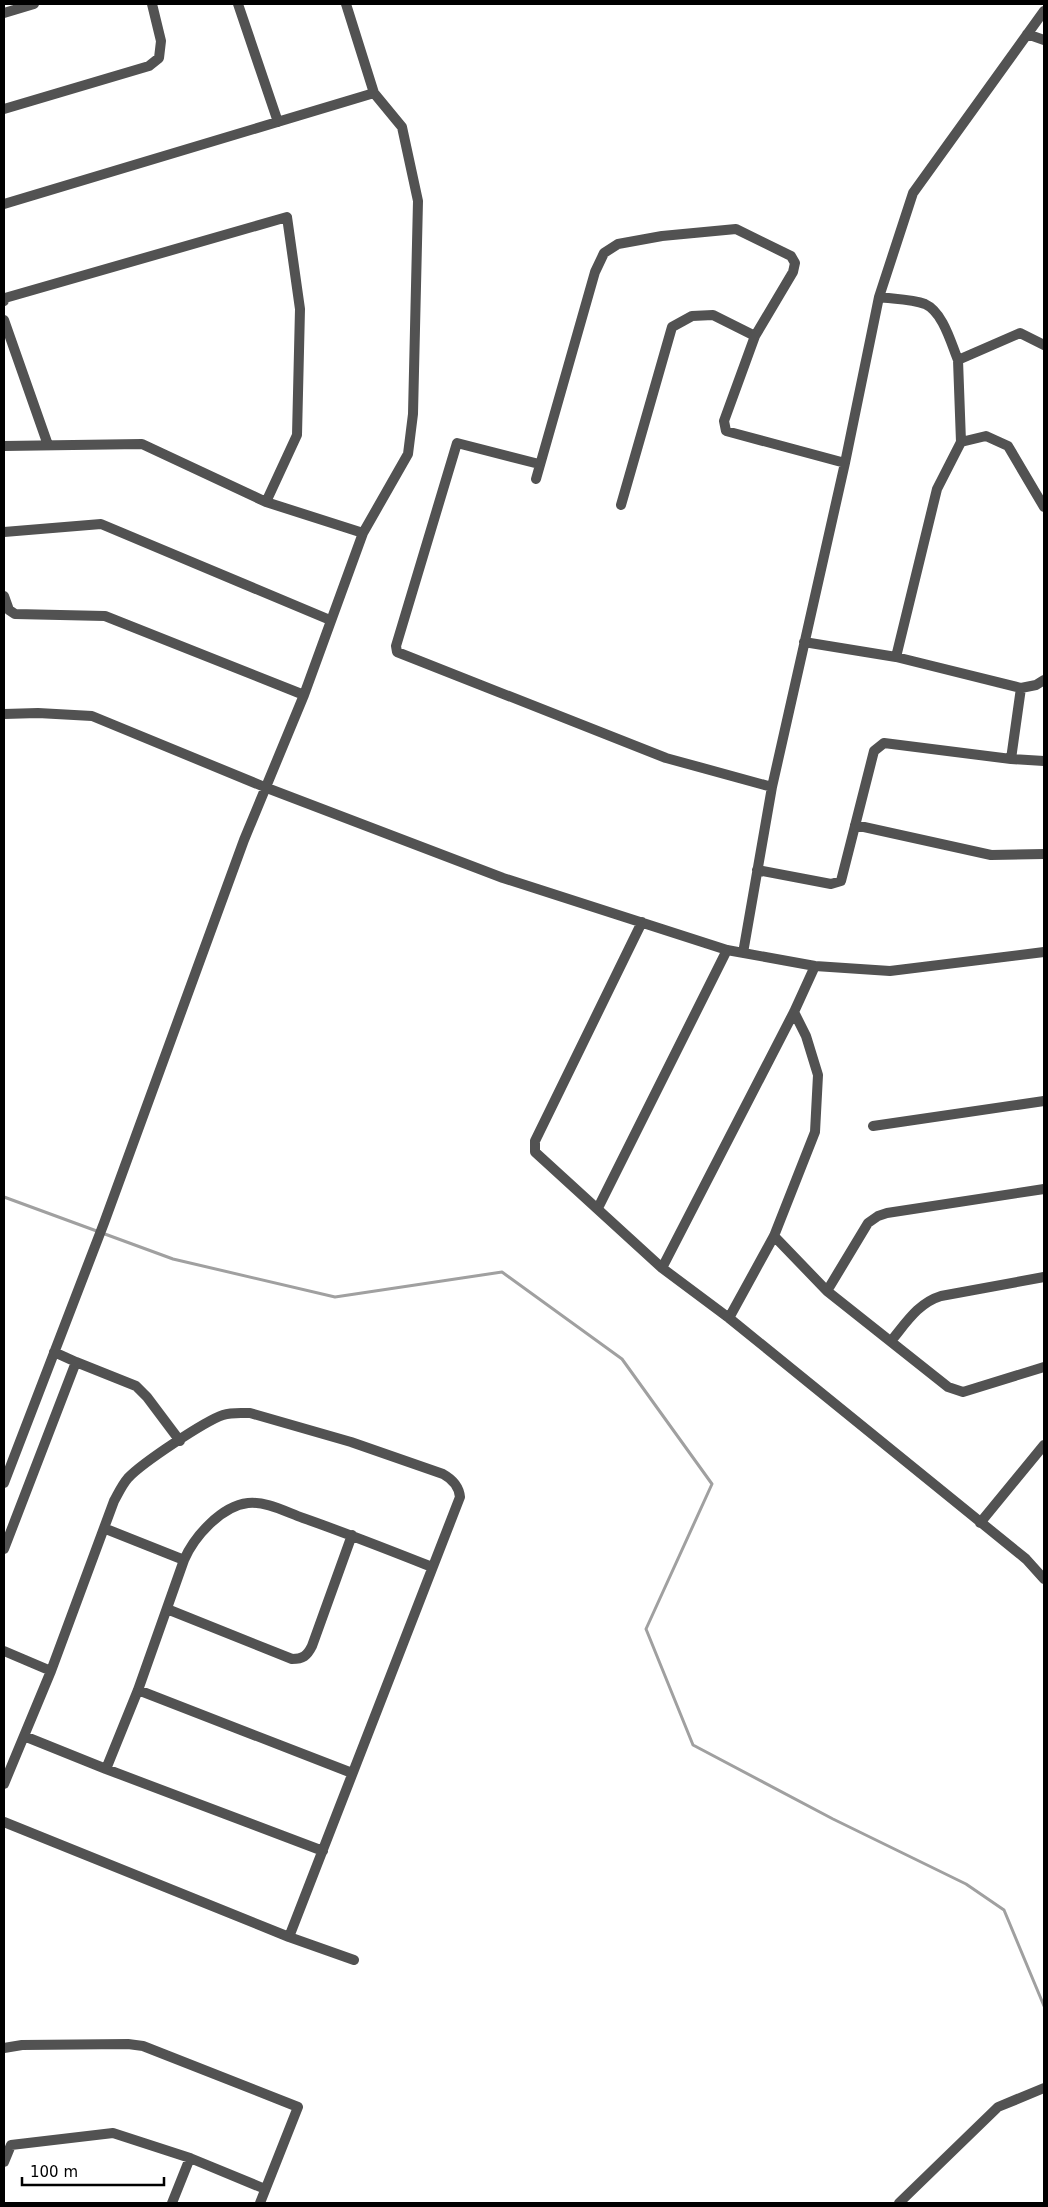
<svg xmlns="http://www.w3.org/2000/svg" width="1048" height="2207" viewBox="0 0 1048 2207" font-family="'DejaVu Sans',sans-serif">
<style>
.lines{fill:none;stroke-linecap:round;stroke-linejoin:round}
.stream{stroke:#a0a0a0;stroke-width:3}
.minor{stroke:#525252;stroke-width:10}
</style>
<rect width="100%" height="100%" fill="#fff"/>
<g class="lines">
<path class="stream" d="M4 1197 173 1259 335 1297 502 1272 622 1359 712 1484 646 1629 693 1745 833 1819 966 1884 1004 1910 1044 2006"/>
<path class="minor" d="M238 4 278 122
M4 13 34 4
M1027 34 1044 40
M4 109 149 66 159 58 161 41 152 4
M4 204 374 93
M879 297C893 299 912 299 925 304 943 312 951 343 958 360L1020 333 1044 345
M4 301 5 298 287 217 300 309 297 435 266 502
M4 320 48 445
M961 442 986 436 1008 446 1044 507
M4 446 142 444 266 502 363 533
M539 464 457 443 396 646 397 652 666 758 772 787
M536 479 595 272 604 253 618 244 662 236 736 229 791 256 795 263 793 272 755 336 724 421 726 431 845 463
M621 505 672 327 692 316 713 315 755 336
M4 532 101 524 330 620
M4 596 9 610 15 614 105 616 304 695
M804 642 896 657 1021 688 1036 685 1044 680
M896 657 937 489 961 442 958 360
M4 714 38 713 92 716 267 788 503 878 727 950 815 966 890 971 1044 952
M1011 759 1044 761
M855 825 991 855 1044 854
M757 870 831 884 841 881 874 751 884 743 1011 759 1021 688
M642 922 535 1141V1152L662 1268 729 1318 1026 1559 1044 1579
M743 953 772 787 845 463 879 297 913 193 1044 11
M873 1126 1044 1101
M1044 1189 887 1213 878 1216 868 1223 827 1291 948 1387 963 1392 1044 1367
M598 1208 727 950
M774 1236 827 1291
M662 1268 794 1012 815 966
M729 1318 774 1236 815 1132 818 1075 806 1036 794 1012
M891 1341C906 1323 918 1303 941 1296L1044 1277
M54 1352 76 1362
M4 1483 104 1223 244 840 304 695 363 533 408 454 413 414 418 201 402 127 374 93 346 4
M980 1523 1044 1445
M106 1529 184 1560
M4 1549 76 1362 136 1386 147 1397 180 1441
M167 1609 292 1659C303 1659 307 1656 312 1646L352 1535
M4 1651 51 1671
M138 1690 352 1773
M24 1736 106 1769
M4 1784 51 1671 114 1501C119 1492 122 1485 128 1478 142 1463 205 1421 223 1415 232 1412 240 1413 250 1413L351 1442 443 1474C452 1479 459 1486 460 1497L289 1937
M4 1822 289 1937 354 1960
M323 1851 106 1769 138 1690 184 1560C194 1537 221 1506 248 1503 266 1501 286 1512 303 1518 346 1533 389 1550 432 1567
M4 2048 22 2045 128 2044 143 2046 298 2107 260 2203
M4 2162 11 2145 113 2133 190 2158 265 2189
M172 2203 190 2158
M899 2203 998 2107 1044 2088"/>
</g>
<rect width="1048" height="2207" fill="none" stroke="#000000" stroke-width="10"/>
<path d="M22 2177v8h142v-8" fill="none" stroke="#000000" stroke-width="2.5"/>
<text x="30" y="2177" font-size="15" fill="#000000" stroke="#ffffff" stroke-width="4" paint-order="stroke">100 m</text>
</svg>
